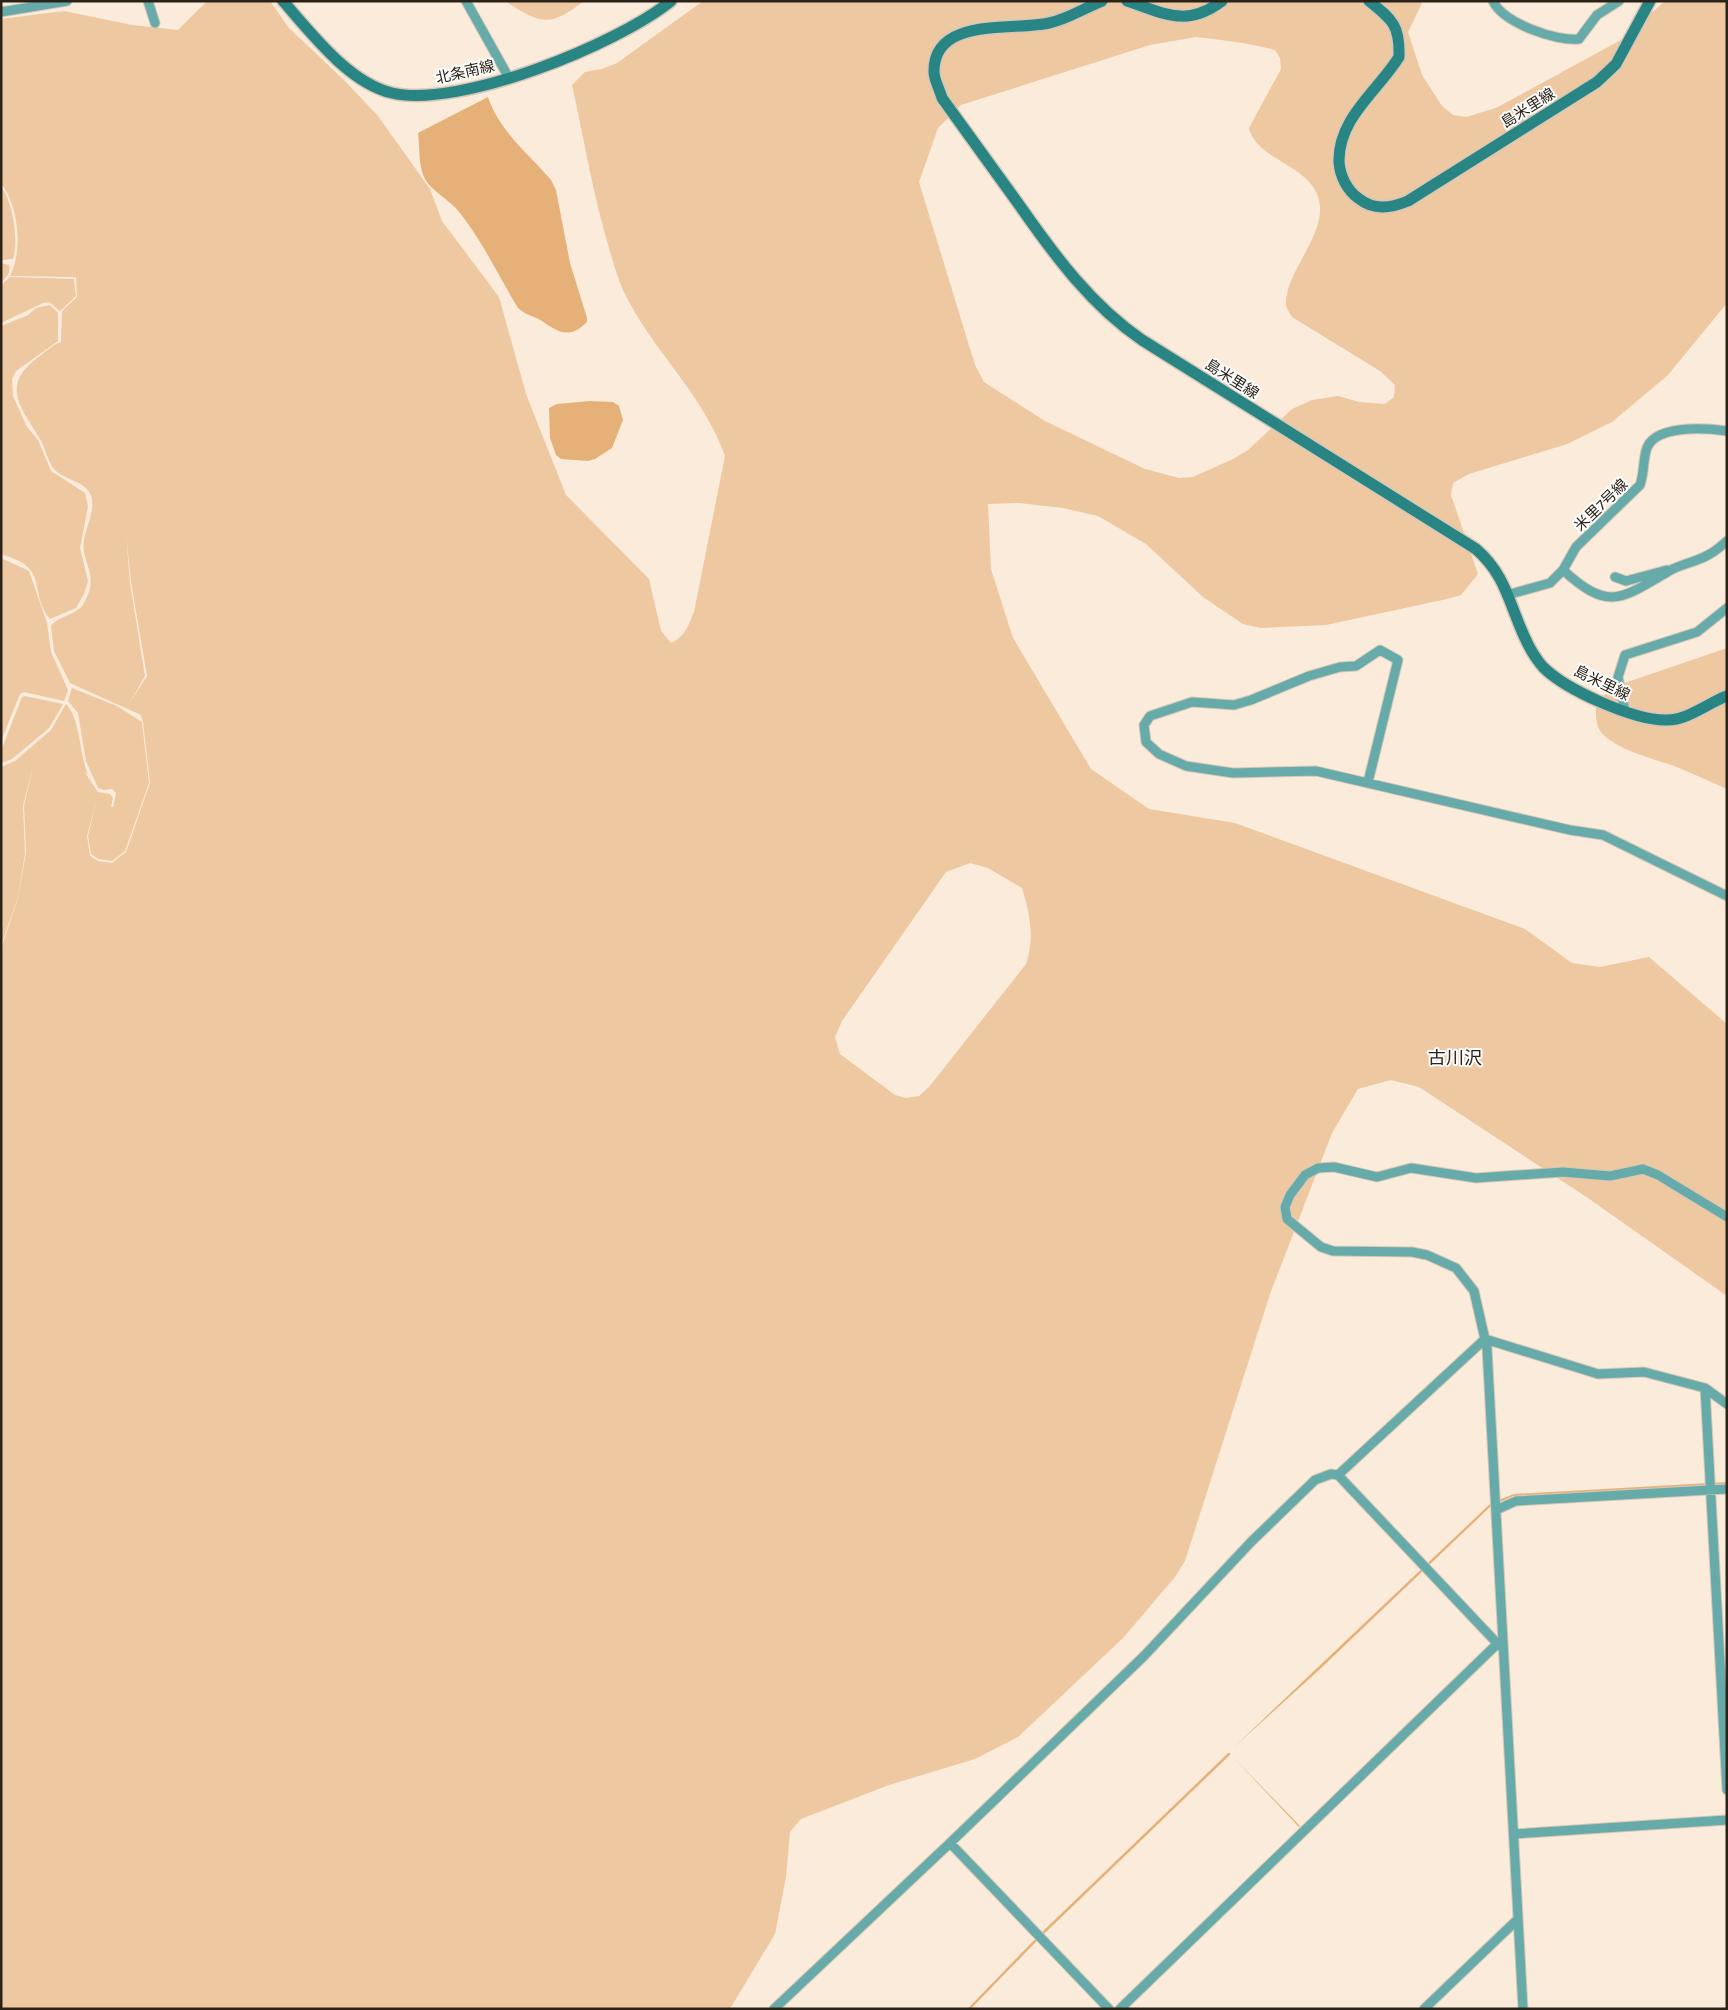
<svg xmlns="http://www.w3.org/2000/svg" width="1728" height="2010" viewBox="0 0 1728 2010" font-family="Karla,'Noto Sans JP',sans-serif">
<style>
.green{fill:#edc8a1;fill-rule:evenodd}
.water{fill:#e5b178}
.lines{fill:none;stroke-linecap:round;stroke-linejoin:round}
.stream{stroke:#e5b178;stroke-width:2.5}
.street-casing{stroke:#d6c7b8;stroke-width:11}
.secondary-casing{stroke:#d6c7b8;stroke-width:14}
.street{stroke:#66aba9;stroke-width:9}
.secondary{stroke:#288584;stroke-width:11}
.labels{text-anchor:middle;stroke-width:4;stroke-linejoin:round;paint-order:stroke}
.street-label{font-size:15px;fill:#2c2318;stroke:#fcfcfc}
.quarter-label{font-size:18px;fill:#2c2318;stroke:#fcfcfc}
</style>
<rect width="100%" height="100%" fill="#fbebdb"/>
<path class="green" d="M207 1H270L289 28 345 81 378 116 430 189 442 221 499 297 526 394 566 495 649 579 661 631 671 643C685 637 688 626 694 612L725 456C704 396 656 354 627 298 619 283 614 265 609 248 593 195 584 139 572 85L585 72 602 69 617 63 703 1H1423L1408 32 1422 75 1442 106 1453 115 1466 117 1496 108 1621 40 1665 1H1727V303L1668 375 1612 422 1567 444 1469 474 1453 483 1451 495 1478 574 1461 595 1447 599 1326 625 1261 628 1243 624 1203 597 1146 544 1098 516 1063 508 1019 503 988 504 991 569 1013 638 1091 769 1149 809 1235 823 1525 929 1572 963 1600 967 1649 957 1727 1024V1296L1588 1198 1419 1087 1391 1080 1358 1089 1332 1133 1270 1294 1185 1561 1175 1577 1123 1638 1018 1737 975 1759 889 1785 801 1819 790 1832 786 1877 775 1934 730 2009H1V949L18 898 26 852 24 806 34 762 23 806 25 853 18 897 1 946V767L15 761 51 730 66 704C81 721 79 753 88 775L84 771 98 792 110 794 113 798 111 807H113L116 793 112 789 104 790 98 788 86 761 78 713 68 701 72 688 117 706 142 722 149 783 125 851 112 861 98 859 91 854 88 836 97 798 87 836 90 856 98 861 112 863 126 852 150 783 143 722 141 715 70 683 54 651 51 626C59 615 77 616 84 603 101 573 80 563 84 540 86 527 96 509 91 496 87 482 65 480 55 470 47 461 46 449 40 439 22 408 0 387 36 359 44 353 52 345 61 342L62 311 77 297 76 277 10 276C23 250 19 207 1 183V19L64 11 132 25 178 30ZM1196 37C1223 40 1249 43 1275 50L1280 58 1281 69 1249 128C1257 162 1318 166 1320 207 1322 239 1285 274 1286 304 1286 308 1290 313 1292 317L1380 371 1395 385 1394 397 1385 404 1359 402 1338 396 1312 400 1292 409 1248 450 1233 459 1193 477 1179 478 1145 469 1045 421 984 382 975 365 919 182 938 128 961 105 1150 45ZM126 534 131 582 147 676 129 704 145 676 130 583ZM970 863 988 868 1022 888C1030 914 1035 938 1026 964L929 1087 919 1096 906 1098 895 1095 840 1054 835 1037 842 1021 946 872Z
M505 1H584C549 28 541 24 505 1Z
M1 187C13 201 19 242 13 259L1 260Z
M1 263 9 265C11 273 7 277 1 282Z
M10 277 74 279 76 296 60 311 49 302 43 303 1 323V285Z
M50 305 58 313V341L16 371 12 379 13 396 27 427 38 440 51 471 85 493 88 506 80 548 88 581 84 594 76 608 50 619C27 590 52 569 1 554V326L28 315 36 308Z
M1 558 29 571 47 623 51 652 68 690 64 701 24 692 20 694 1 741Z
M1727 648V789C1709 781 1692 773 1674 766 1655 759 1609 748 1599 729 1595 721 1596 712 1596 703L1613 687Z
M25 696 63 704 49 728 12 759 1 763V751L22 697Z"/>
<path class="water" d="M488 97C499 131 529 154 551 180L556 190 570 263 587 318V322C570 339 559 333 542 321 534 316 525 315 518 308 499 277 483 242 460 213 450 200 435 193 427 182 418 169 420 148 418 133Z
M590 401 613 402 619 406 623 420 612 448 595 459 588 461 561 459 556 455 550 438 549 408 557 404Z
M1727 1482V1484L1513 1496 1490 1507 1319 1670 1233 1748 1491 1503 1514 1494Z
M1232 1756 1300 1826 1299 1827Z"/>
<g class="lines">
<path class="stream" d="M1042 1934 1229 1754
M969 2009 1037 1939"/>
<defs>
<path id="street" d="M148 1 155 23
M466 1 509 78
M1493 1C1503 23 1557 42 1579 39L1597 15 1619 1
M1 12 67 1
M1563 570C1609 612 1621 599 1669 571 1681 564 1696 562 1708 555 1715 552 1721 546 1727 541
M1615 577 1626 581 1667 570
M1507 595 1550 583 1563 570 1576 547 1640 485C1644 474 1643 462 1646 451 1652 424 1706 428 1727 431
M1625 711 1618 677 1625 655 1697 632 1727 608
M1368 782 1398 660 1380 650 1356 666 1340 667 1309 676 1251 700 1234 705 1192 702 1150 716 1144 725 1146 742 1159 754 1186 766 1233 773 1316 771 1570 830 1603 835 1727 896
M1485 1339 1598 1374 1644 1372 1705 1388 1727 1404
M1705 1388 1727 1790
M1338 1475 1485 1339
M1496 1510 1516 1501 1727 1489
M1514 1834 1727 1820
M950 1843 1109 2009
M774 2009 950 1843 1144 1656 1251 1542 1315 1480 1331 1474 1338 1475 1495 1641 1503 1643
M1120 2009 1494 1647 1503 1643
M1424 2009 1518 1919
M1523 2009 1487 1348 1474 1291 1456 1268 1427 1255 1412 1252 1333 1251 1321 1247 1287 1219 1285 1207 1290 1195 1305 1175 1318 1168 1334 1167 1377 1177 1411 1168 1476 1178 1563 1172 1610 1176 1643 1169 1658 1175 1727 1217"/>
<path id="secondary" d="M283 1C311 33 349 83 392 93 459 109 618 44 671 1
M1102 1C1084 8 1068 19 1049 23 1014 31 933 16 934 72 934 80 940 90 942 98 968 134 994 170 1020 206 1055 256 1091 305 1142 340L1476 549C1506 575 1509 604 1525 638 1529 647 1536 659 1543 667 1566 690 1635 721 1667 720 1688 720 1708 703 1727 696
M1127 1C1164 13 1186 28 1222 1
M1369 1C1393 20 1400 26 1399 57 1377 92 1338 118 1339 162 1340 176 1347 190 1358 198 1374 211 1391 208 1408 201L1597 82 1616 64 1650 1"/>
</defs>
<use href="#street" class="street-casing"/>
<use href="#secondary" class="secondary-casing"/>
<use href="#street" class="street"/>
<use href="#secondary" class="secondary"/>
</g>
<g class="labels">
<g class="street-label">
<text transform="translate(465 72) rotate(-13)" y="5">北条南線</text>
<text transform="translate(1528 108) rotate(-32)" y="5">島米里線</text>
<text transform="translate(1232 379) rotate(32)" y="5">島米里線</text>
<text transform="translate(1601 505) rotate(-44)" y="5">米里7号線</text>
<text transform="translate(1602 683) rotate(26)" y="5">島米里線</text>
</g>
<g class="quarter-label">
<text x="1455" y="1064">古川沢</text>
</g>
</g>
<rect width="1728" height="2010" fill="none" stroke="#2c2318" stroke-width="5"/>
</svg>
